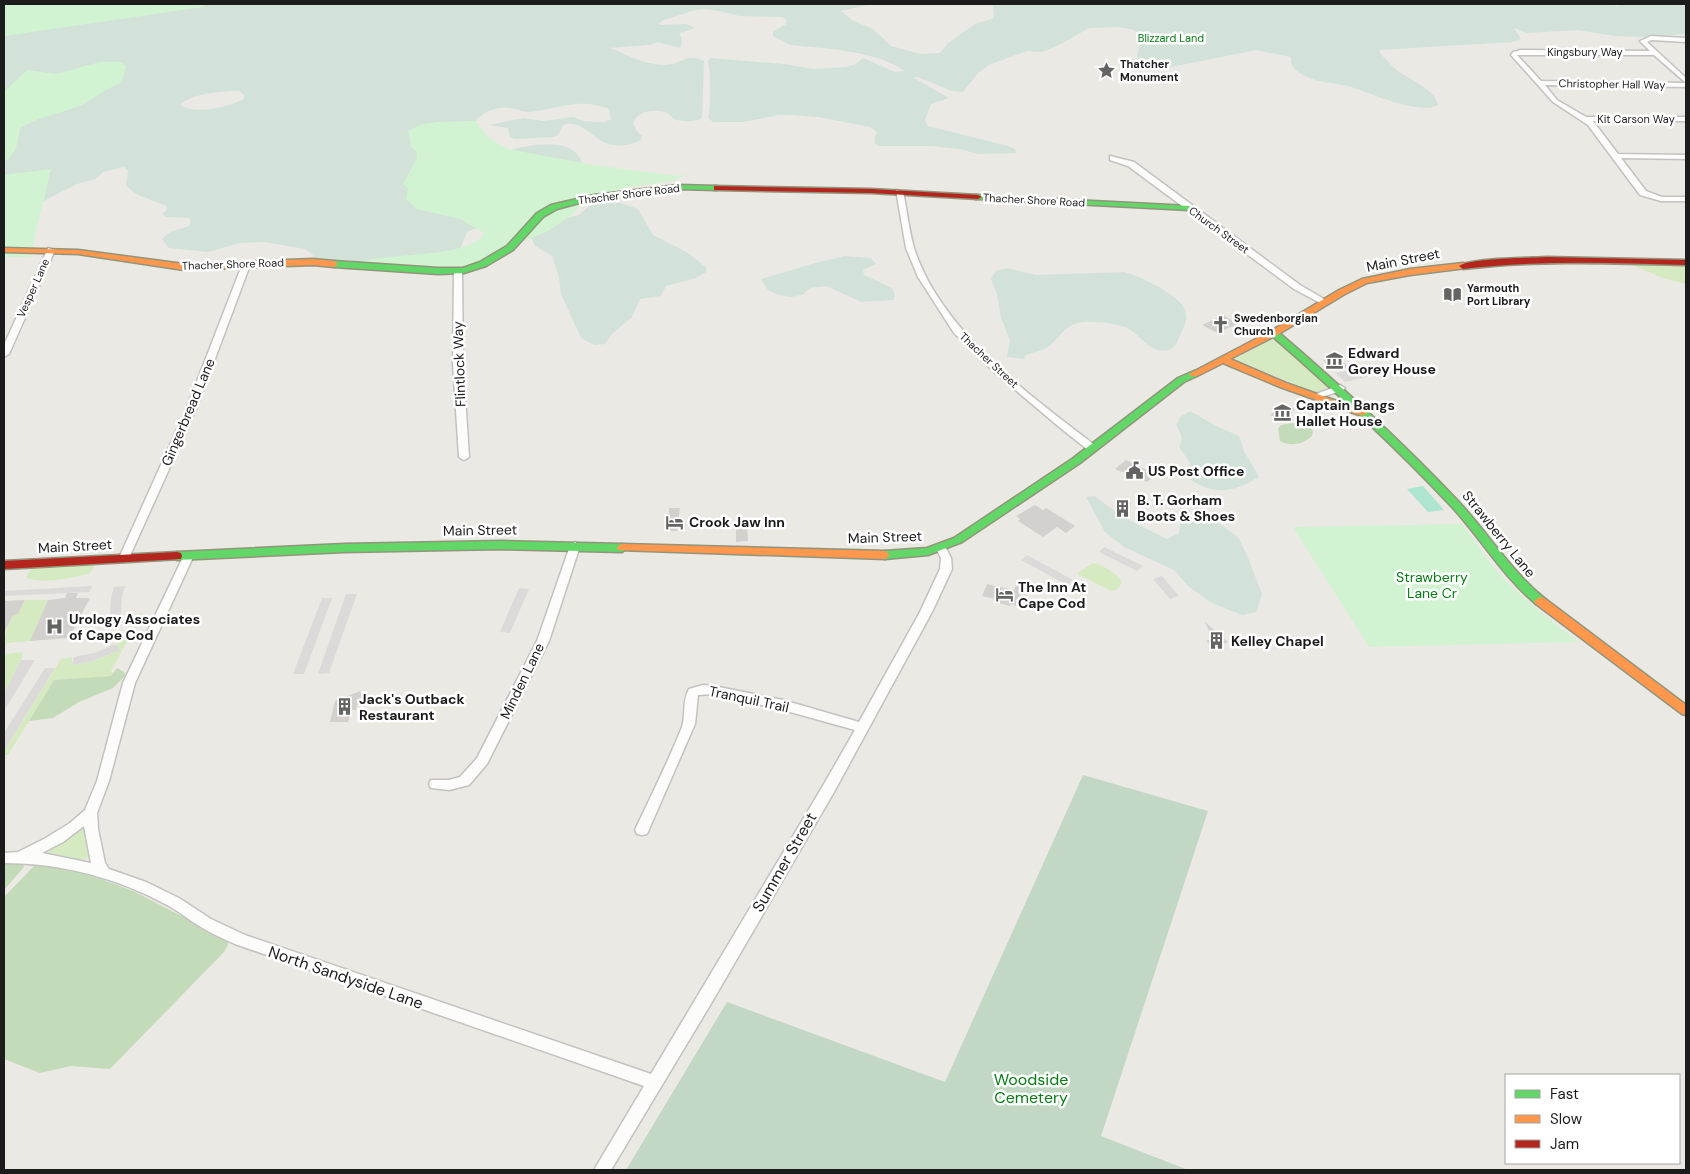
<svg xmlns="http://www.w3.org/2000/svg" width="1690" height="1174" viewBox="0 0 1690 1174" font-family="'DM Sans',sans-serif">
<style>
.grass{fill:#d6eac1}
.forest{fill:#c3dbb8}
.wetland{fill:#d2e2d9;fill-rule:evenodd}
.cemetery{fill:#c2d7c4}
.park{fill:#d1f3d2}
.pitch{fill:#ade5cf}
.parking{fill:#dbdad8}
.building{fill:#d3d1cd}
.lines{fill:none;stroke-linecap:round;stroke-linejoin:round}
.street-casing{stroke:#c3c2c0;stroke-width:3}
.fast-casing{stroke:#92957c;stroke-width:3}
.slow-casing{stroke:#92957c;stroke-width:3}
.jam-casing{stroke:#92957c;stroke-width:3}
.street{fill:#fcfcfb;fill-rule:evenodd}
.fast{fill:#63d668;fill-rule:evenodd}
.slow{fill:#ff974d;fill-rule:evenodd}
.jam{fill:#b3261e;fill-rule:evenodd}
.labels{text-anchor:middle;stroke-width:5;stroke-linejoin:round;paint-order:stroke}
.far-park-label{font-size:11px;fill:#077e15;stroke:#fff}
.far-street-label{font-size:11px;fill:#1c1c1c;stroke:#fff}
.far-poi-label{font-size:11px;font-weight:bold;fill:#1c1c1c;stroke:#fff;text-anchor:start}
.street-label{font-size:14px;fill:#1c1c1c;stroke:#fff}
.poi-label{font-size:14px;font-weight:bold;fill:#1c1c1c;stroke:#fff;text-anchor:start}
.park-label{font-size:14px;fill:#077e15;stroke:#fff}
.near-street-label{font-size:16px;fill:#1c1c1c;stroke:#fff}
.near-park-label{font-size:16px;fill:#077e15;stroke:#fff}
</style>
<rect width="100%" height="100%" fill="#ebe9e4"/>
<path class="grass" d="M1628 263 1686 266V284L1663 278Z
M1270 340 1278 341 1327 386C1325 392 1318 392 1313 392L1235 359Z
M1093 563C1102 564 1120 575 1122 583L1116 590 1111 591 1079 575V572Z
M95 565 90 573C76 578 38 585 26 577L32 568Z
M25 600H48L30 641 7 643 4 648C4 635 7 627 13 615L18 614Z
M143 612 111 671 113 673 111 676 54 680 8 755H4V751L61 659 72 657V665C89 663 104 658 119 650L116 645 131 630 133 617Z
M23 652 21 660 4 693V654Z
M81 828 85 829 89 855 86 859 78 860 45 856 46 850Z"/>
<path class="forest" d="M1292 423 1309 425 1313 431 1312 436C1303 444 1292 447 1280 441L1278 428 1281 425Z
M117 668 124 672 125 676 113 688 79 702 53 718 29 721 54 680 111 676Z
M18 863 23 864 24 867 4 890V864Z
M44 865 77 870 133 891 228 940V945L224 952 110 1069 71 1066 40 1073 4 1059V897L34 866Z"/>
<path class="wetland" d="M4 4H872L841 11 852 20 873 29 891 46 921 54 940 53 947 44 975 24 994 18 993 4H1608L1618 6 1619 4H1686V34L1642 37 1615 36 1577 30 1527 33 1514 28 1521 39 1513 42 1380 50V54C1387 59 1391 66 1398 71 1410 80 1434 88 1438 105 1419 116 1368 92 1348 86 1332 82 1314 83 1300 73 1294 70 1290 64 1291 57L1256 50 1166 68 1144 67 1137 57 1140 44 1139 35 1134 30 1119 27 1089 28 1059 45 1042 52 1027 51 989 65 978 73 963 92 952 91 918 77 914 78 949 98 931 104 925 120 928 126 1008 146 1015 149 1017 153 978 154 959 149 932 146H879L875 144 874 138 877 132 870 127 818 117 792 115H779L743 122H713L708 118C711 110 711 70 708 62L710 58 784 64 813 69 847 67 856 64 863 58 895 72 904 71C880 51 820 48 790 45L773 36V32L786 24 787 20 782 17 739 16 719 11 703 9 695 10 664 20 659 23 660 25 686 24 694 27 693 29 680 33 682 42 680 48 658 42 650 45 610 48C628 55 644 65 666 65 681 65 686 52 704 61L702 118C696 122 681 122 674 119 671 117 670 114 665 112 653 109 638 111 633 123L636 130 642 136 641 140C597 161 590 116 563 125L558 135 554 137 515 139 510 137 508 128 489 125 523 118 543 121 574 117 583 121 598 122H605L611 119 609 109C578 97 560 109 530 112 524 112 520 110 515 109 501 105 486 110 476 120L474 133 508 151C525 145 568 137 579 157 582 161 583 167 585 172L485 228 474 229 467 232 461 247 452 255 340 265 315 257 305 249 264 242 240 243 208 252 169 248 162 239 170 232 189 226 191 221 190 218 166 217 162 214 167 209 166 206 136 194 126 186 128 171 124 167 103 172 96 179 77 184 34 206 4 200ZM231 91H239L244 95V99C229 107 196 115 180 105 191 94 217 92 231 91Z
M606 202 620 203 638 209 653 235 688 253 707 268 706 272 696 278 666 286 661 296 640 299 632 317 612 334 605 344 594 345 581 338 561 294 559 277 552 256 535 246 530 235 563 219 579 215 588 207 594 204Z
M845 256 871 258 876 264 863 270 864 275 892 288 895 295 893 300 862 302 826 286 810 288 802 295 790 297 779 295 768 290 761 279 815 263Z
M1007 268 1036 275 1124 272C1138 275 1179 295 1184 308 1188 318 1186 324 1181 333 1178 340 1176 348 1168 350 1151 354 1142 337 1129 329 1119 323 1089 320 1077 323 1063 327 1058 340 1048 347 1042 351 1033 352 1026 355L1024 359 1007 357 1010 340 1001 318 997 294 991 279 996 271Z
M1190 411 1216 426 1239 436 1244 451 1259 477C1231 494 1212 495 1186 477L1190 463 1179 447C1184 438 1181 434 1176 425L1180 417Z
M1095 496 1121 516 1167 539 1179 533 1181 515 1214 520 1238 537 1249 560 1262 594 1256 612 1242 615 1212 603 1189 587 1174 570 1124 547 1105 532 1086 497Z"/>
<path class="cemetery" d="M1083 775 1208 811 1101 1136 1188 1170H626L727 1002 945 1082Z"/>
<path class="park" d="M4 4H205L203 7 4 36Z
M100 62H120L126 66 124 76 120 83C105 89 94 99 79 106 59 114 38 117 20 128 18 141 17 154 4 162V92L27 70 56 74Z
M475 121 490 139 508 149 593 165 677 176 686 174 676 180 625 188 579 206 573 214 548 231 514 245 500 260 462 267 450 273 350 270 352 264C364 261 377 258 390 257 413 254 472 254 485 233L460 219 417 209 406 199 408 188 403 184 417 158 416 151 411 147 408 131 420 125 437 122Z
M51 169 30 257H4V175Z
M1461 524C1474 539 1484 556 1497 571 1521 598 1550 620 1579 642L1369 647 1293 527Z"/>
<path class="pitch" d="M1423 486 1444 510 1428 512 1407 489Z"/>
<path class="parking" d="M1353 369 1358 373 1366 372 1371 376 1345 382 1335 373Z
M1104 547 1143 566 1137 571 1099 552Z
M1027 555 1073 580 1067 585 1021 560Z
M1162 576 1179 596 1170 599 1153 579Z
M92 586 89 592 4 596V591Z
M125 586 122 596 120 626 109 629 111 598 114 587Z
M519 588 529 589 510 633 500 632Z
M346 594H357L329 673 318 674Z
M322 598H332L304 674H293Z
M115 644 120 650 93 661 72 665 74 657 98 652Z
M21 660H35L4 711V693Z
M45 668H55L4 751V733Z"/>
<path class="building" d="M1223 315 1238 324 1217 333 1202 325Z
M1337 357 1349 367 1335 370 1323 360Z
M1283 404 1295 409 1283 421 1270 415Z
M1126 460 1156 474 1147 482 1115 469Z
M1121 500 1131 503 1125 516 1116 513Z
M1035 505 1043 510 1046 508 1075 526 1066 533 1057 527 1043 537 1018 521 1020 519 1016 516Z
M669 508H680L677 531H668Z
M739 523H747L748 541 736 542V527H739Z
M987 584 1014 590 1016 585 1026 587 1024 594 1027 595 1023 604 1017 602 1016 606 1011 604 1010 606 999 603 1000 600 982 596Z
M67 593H78L76 598H90L69 638 30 641 48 600 65 598Z
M25 600 18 614 13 615 4 633V601Z
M1205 622 1228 642 1214 648 1206 641 1212 638Z
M360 691 366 701 357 705 356 710H352L348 722H330L335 701Z"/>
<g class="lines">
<defs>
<path id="street" d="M1651 36 1686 38V42L1652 40 1647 42 1686 78V87L1545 85 1557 100 1586 117H1686V121H1593L1618 154 1686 155V159L1621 158 1646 191 1662 197H1686V201H1661L1640 195 1588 125 1553 102 1511 55 1513 52 1521 50 1650 51 1640 41ZM1517 55H1654L1686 83 1541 81Z
M1110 156 1134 162 1300 285 1329 302 1328 304H1322L1294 289 1128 166 1110 160Z
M896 190 903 192C907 210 909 230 914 248 940 330 1030 396 1096 446L1097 448 1096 450H1088L1058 426 994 372 954 333 918 277 906 248Z
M48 248 55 250 9 354 4 357V345Z
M246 262 250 265 197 407 129 558 124 562 120 561 119 558 187 407 242 265Z
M458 268 462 271 463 364 469 457 464 460 459 457 453 364 454 271Z
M1340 385 1345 388 1343 390 1316 399 1311 396Z
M575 542 580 546 549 641 487 764 469 785 449 790 431 788 429 784 431 780H449L460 777 477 758 537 641 570 546Z
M941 544 945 546 951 558 952 569 932 612 834 792 709 1007 611 1170H594L644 1086 235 944C224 939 212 934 201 927 190 921 180 912 169 906 118 878 61 863 4 863V853L18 852 44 839 70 823 85 810 97 781 123 683 184 555 185 552H193L194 555 135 683 109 781 97 813 98 829 105 863 109 869 146 882 179 898 211 919 245 935 651 1074 824 784 855 730 783 710 714 694 698 695 695 724 647 834 642 835 637 834 635 830C651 796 668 762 682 727 686 714 682 701 689 689L703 685 714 686 783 700 859 722 920 612 940 569 941 558 936 548ZM84 826 91 863 42 853 63 842Z"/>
<path id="fast" d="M678 185 717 186 721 188 717 190 678 189 594 199 557 209 543 217 513 250 486 266 464 273 438 274 334 267 330 264 334 261 438 268H463L480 262 507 246 537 213 551 205 594 195Z
M975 195 1189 206 1193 208 1189 210 978 199H975Z
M1274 330 1277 331C1340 385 1401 441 1458 501 1488 533 1510 570 1544 598L1546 601 1544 604H1536C1502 576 1481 538 1451 506 1394 445 1333 389 1271 335V331Z
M1194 371 1197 372V376L1184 382 1080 463 962 542 928 555 885 559 880 555 885 551 927 548 954 538 1072 459 1178 378Z
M502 541 622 544 627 548 622 552 502 549 344 552 177 560 172 556 177 552 344 544Z"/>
<path id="slow" d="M4 248 78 250 184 264 313 259 334 261 338 264 334 267 313 265 184 270 78 254 4 252Z
M1463 263 1466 264V268L1410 275 1367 283 1345 294 1277 335 1230 359 1286 383 1365 411 1367 413 1365 415H1359L1280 387 1223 363 1197 376H1191L1189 374 1271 331 1339 290 1362 279 1410 269Z
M622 544 885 551 890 555 885 559 618 550 617 548 618 546Z
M1540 597 1544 598 1686 705V715L1682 714 1536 604 1534 601Z"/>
<path id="jam" d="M714 186 871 189 978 195 982 197 978 199 871 193 717 190H714Z
M1547 257 1686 260V265C1611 263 1538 260 1463 269L1459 266C1470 258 1530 258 1547 257Z
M177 552 181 553 182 556 181 559 4 569V561Z"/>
</defs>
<use href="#street" class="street-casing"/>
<use href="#fast" class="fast-casing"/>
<use href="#slow" class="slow-casing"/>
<use href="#jam" class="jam-casing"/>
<use href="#street" class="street"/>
<use href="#fast" class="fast"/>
<use href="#slow" class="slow"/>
<use href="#jam" class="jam"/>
</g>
<defs>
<symbol id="sight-bare" viewBox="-9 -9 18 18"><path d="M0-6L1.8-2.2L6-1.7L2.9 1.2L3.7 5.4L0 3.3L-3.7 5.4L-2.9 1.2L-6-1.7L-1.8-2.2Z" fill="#646462" stroke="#fff" stroke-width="2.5" paint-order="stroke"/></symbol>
<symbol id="library-bare" viewBox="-9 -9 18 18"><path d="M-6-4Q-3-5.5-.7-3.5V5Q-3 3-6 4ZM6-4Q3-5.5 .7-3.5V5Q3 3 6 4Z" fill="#646462" stroke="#fff" stroke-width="2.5" paint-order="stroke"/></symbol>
<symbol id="church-bare" viewBox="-9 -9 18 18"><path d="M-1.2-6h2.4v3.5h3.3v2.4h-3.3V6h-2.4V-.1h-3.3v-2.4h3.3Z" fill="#646462" stroke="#fff" stroke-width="2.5" paint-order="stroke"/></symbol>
<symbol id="museum-bare" viewBox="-9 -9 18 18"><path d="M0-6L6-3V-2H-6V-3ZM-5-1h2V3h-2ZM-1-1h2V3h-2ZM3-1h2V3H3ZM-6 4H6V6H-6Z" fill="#646462" stroke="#fff" stroke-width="2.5" paint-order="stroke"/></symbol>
<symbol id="civic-bare" viewBox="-9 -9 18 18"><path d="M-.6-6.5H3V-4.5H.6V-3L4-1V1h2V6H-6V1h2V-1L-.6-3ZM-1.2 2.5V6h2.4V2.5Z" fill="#646462" stroke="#fff" stroke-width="2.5" paint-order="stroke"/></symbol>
<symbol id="building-bare" viewBox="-9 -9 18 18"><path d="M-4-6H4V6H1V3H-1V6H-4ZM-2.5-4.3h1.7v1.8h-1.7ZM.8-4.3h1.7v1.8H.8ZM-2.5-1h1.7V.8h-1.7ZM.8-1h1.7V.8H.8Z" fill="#646462" stroke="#fff" stroke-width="2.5" paint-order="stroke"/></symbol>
<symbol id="hotel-bare" viewBox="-9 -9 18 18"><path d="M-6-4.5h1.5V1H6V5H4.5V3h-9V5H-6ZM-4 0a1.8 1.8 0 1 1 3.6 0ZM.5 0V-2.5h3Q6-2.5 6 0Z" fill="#646462" stroke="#fff" stroke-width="2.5" paint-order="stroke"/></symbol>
<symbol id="hospital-bare" viewBox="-9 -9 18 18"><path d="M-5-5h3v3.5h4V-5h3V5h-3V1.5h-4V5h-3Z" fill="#646462" stroke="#fff" stroke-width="2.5" paint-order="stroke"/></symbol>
</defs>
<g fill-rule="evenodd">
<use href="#sight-bare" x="1094" y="58" width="25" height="25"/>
<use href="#library-bare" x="1440" y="282" width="25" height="25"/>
<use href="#church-bare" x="1208" y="312" width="25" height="25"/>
<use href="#museum-bare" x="1322" y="348" width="25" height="25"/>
<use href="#museum-bare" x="1270" y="400" width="25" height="25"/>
<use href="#civic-bare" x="1122" y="458" width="25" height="25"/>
<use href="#building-bare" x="1110" y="496" width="25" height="25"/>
<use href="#hotel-bare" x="662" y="510" width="25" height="25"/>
<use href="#hotel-bare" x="992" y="582" width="25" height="25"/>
<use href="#hospital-bare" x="42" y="614" width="25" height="25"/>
<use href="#building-bare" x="1204" y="628" width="25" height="25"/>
<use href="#building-bare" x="332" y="694" width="25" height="25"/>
</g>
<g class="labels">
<g class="far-park-label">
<text x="1171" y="42">Blizzard Land</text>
</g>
<g class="far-street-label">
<text x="1585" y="56">Kingsbury Way</text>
<text transform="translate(1612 84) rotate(1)" y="4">Christopher Hall Way</text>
<text x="1636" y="123">Kit Carson Way</text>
<text transform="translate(629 194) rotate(-7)" y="4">Thacher Shore Road</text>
<text transform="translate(1034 200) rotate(3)" y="4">Thacher Shore Road</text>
<text transform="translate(1219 230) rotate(36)" y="4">Church Street</text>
<text transform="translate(233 264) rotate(-2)" y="4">Thacher Shore Road</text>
<text transform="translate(33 288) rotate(-66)" y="4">Vesper Lane</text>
<text transform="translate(989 360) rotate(43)" y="4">Thacher Street</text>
</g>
<g class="far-poi-label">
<text x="1120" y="68">Thatcher<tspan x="1120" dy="13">Monument</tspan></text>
<text x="1467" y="292">Yarmouth<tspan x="1467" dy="13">Port Library</tspan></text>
<text x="1234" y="322">Swedenborgian<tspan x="1234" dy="13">Church</tspan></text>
</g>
<g class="street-label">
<text transform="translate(1403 260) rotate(-11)" y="5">Main Street</text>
<text transform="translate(459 364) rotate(-92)" y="5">Flintlock Way</text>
<text transform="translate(188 412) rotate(-67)" y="5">Gingerbread Lane</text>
<text transform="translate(480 530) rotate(-1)" y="5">Main Street</text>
<text transform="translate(1499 534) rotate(51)" y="5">Strawberry Lane</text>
<text transform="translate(885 537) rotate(-2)" y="5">Main Street</text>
<text transform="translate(75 546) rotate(-3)" y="5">Main Street</text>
<text transform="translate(522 681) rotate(-64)" y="5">Minden Lane</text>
<text transform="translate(749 699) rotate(12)" y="5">Tranquil Trail</text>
</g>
<g class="poi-label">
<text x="1348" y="358">Edward<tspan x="1348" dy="16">Gorey House</tspan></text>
<text x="1296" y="410">Captain Bangs<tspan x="1296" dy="16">Hallet House</tspan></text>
<text x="1148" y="476">US Post Office</text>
<text x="1137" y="505">B. T. Gorham<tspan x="1137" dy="16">Boots &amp; Shoes</tspan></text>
<text x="689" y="527">Crook Jaw Inn</text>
<text x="1018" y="592">The Inn At<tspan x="1018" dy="16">Cape Cod</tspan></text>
<text x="69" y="624">Urology Associates<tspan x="69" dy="16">of Cape Cod</tspan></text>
<text x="1231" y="646">Kelley Chapel</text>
<text x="359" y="704">Jack's Outback<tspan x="359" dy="16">Restaurant</tspan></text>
</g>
<g class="park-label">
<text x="1432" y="582">Strawberry<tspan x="1432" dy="16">Lane Cr</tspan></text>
</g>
<g class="near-street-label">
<text transform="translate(784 862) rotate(-60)" y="6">Summer Street</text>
<text transform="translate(346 977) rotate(19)" y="6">North Sandyside Lane</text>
</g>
<g class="near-park-label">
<text x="1031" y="1085">Woodside<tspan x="1031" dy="18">Cemetery</tspan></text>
</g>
</g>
<rect width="1690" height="1174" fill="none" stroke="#1c1c1c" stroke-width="10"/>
<rect x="1505" y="1074" width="175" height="90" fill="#ffffff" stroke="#a4a4a4"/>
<rect x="1515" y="1090" width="25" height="8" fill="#63d668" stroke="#a4a4a4"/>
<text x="1550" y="1099" font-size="15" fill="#1c1c1c">Fast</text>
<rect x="1515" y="1115" width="25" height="8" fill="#ff974d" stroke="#a4a4a4"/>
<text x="1550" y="1124" font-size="15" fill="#1c1c1c">Slow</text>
<rect x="1515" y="1140" width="25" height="8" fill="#b3261e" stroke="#a4a4a4"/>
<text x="1550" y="1149" font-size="15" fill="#1c1c1c">Jam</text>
</svg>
